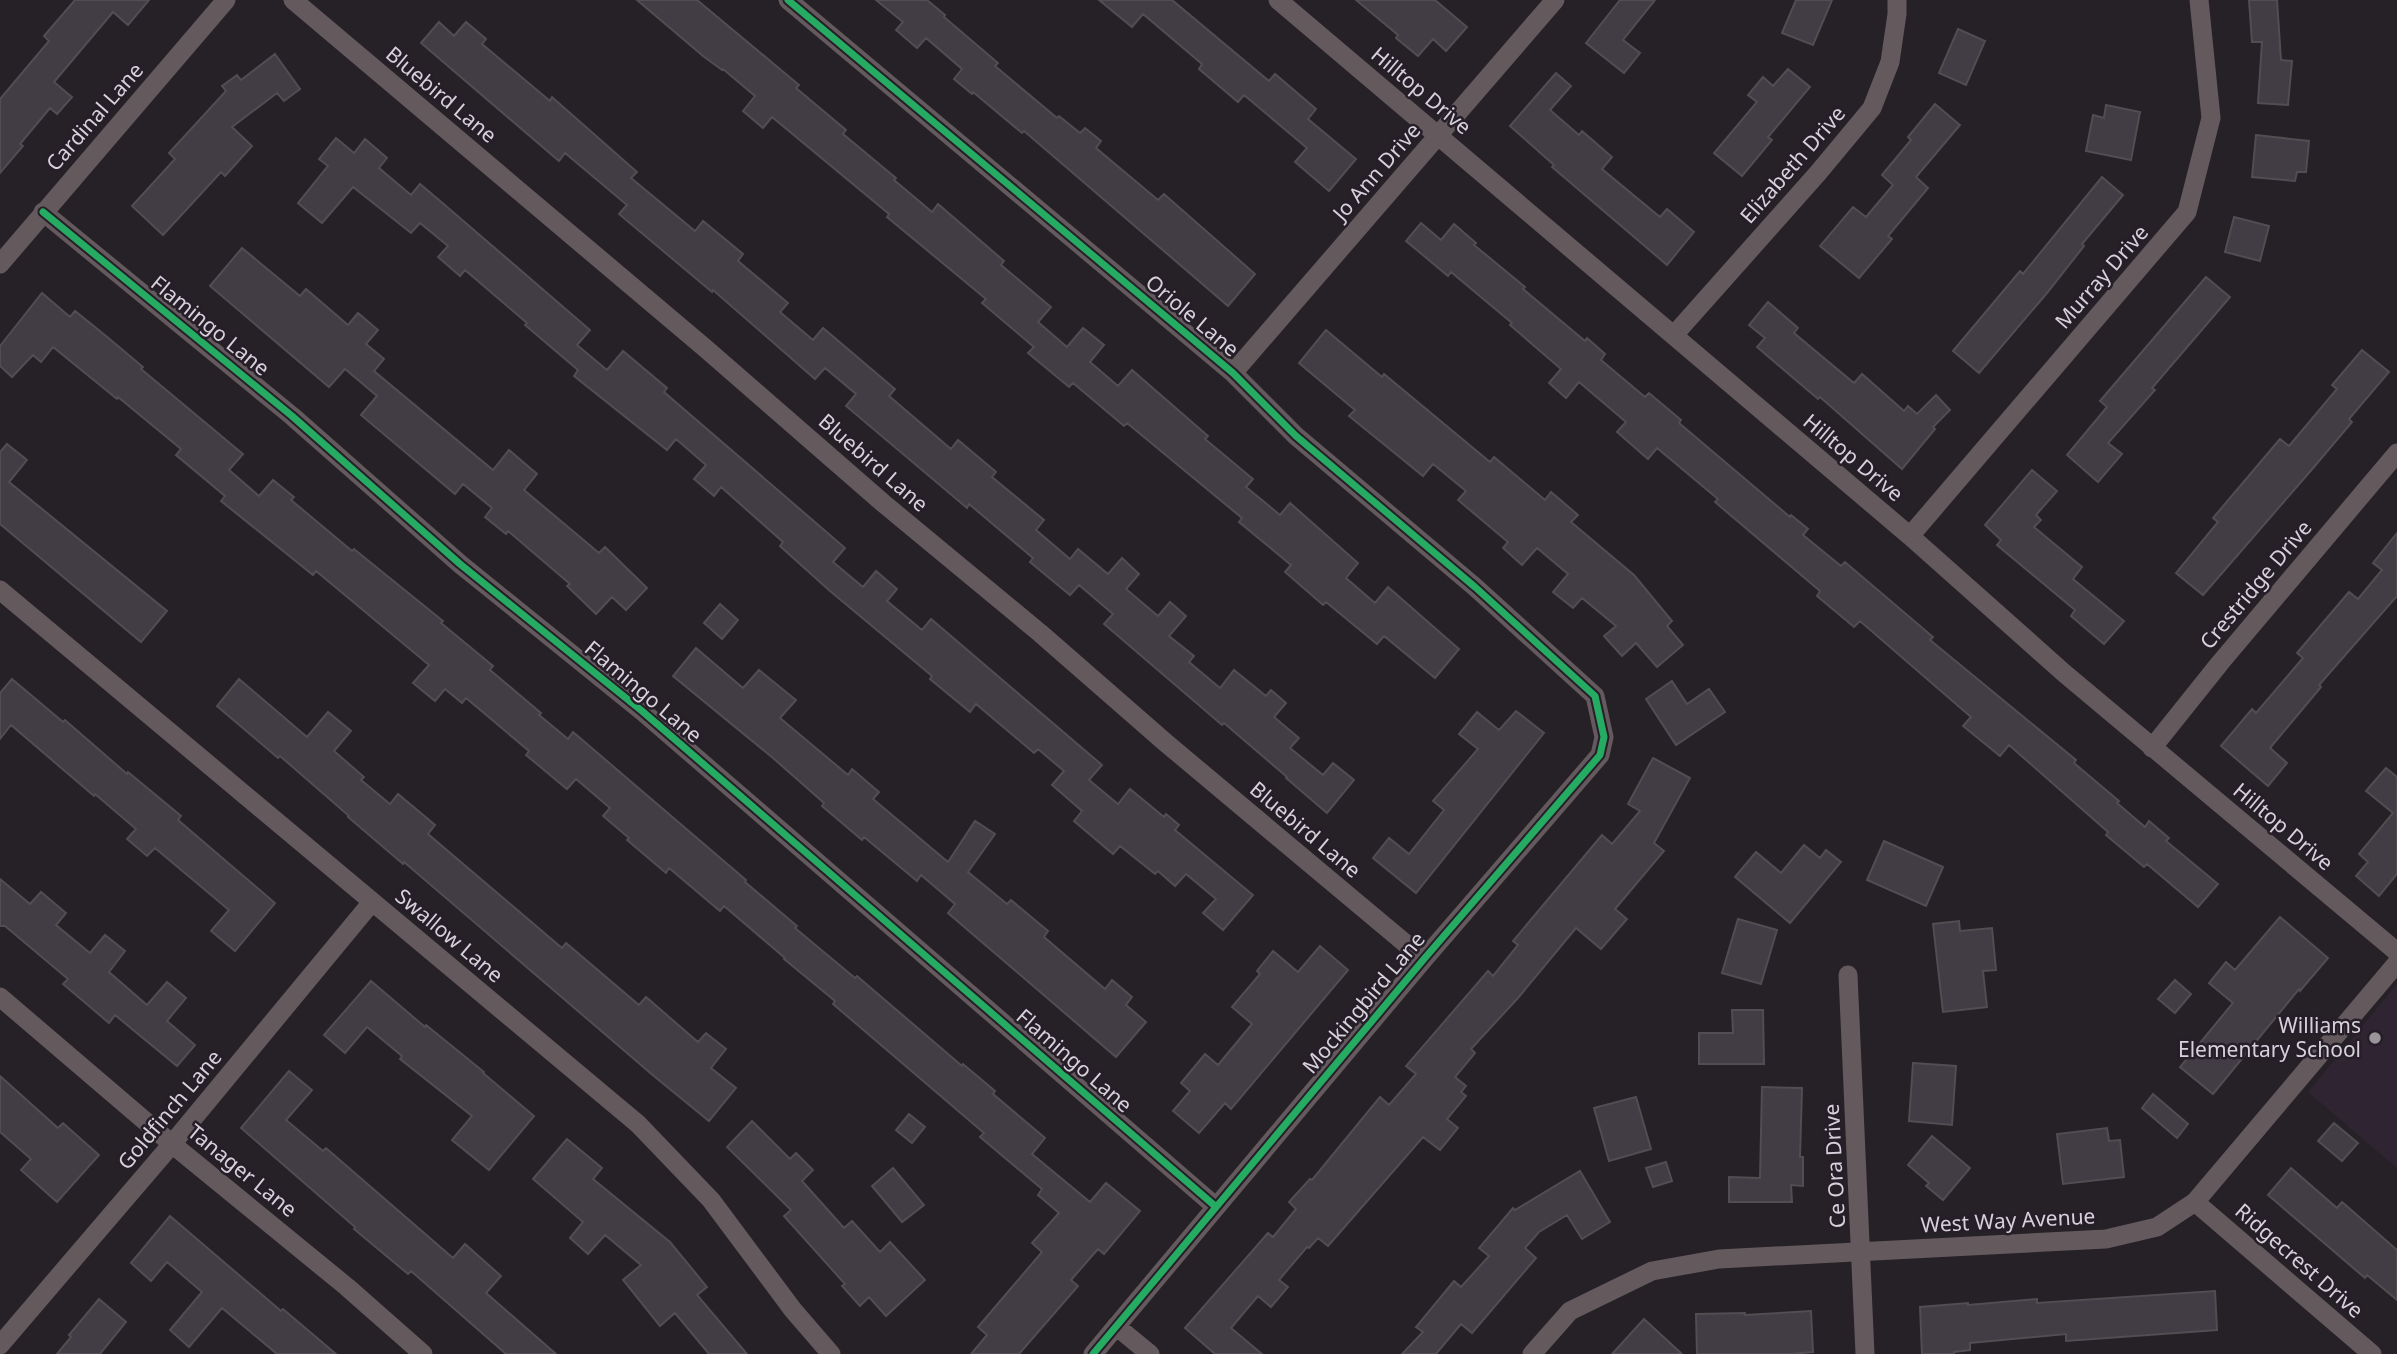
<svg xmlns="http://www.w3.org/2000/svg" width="2397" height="1354" viewBox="0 0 2397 1354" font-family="'Noto Sans',sans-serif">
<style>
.built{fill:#2f2432}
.building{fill:#423c44;stroke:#514d52;stroke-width:2}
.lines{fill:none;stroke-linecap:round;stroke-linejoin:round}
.street{stroke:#64595c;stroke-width:19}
.cycleway-casing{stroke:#261e29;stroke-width:11}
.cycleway{stroke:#26ab63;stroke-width:7}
.poi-dot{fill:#99949a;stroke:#261e29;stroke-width:2.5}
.labels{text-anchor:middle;stroke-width:5;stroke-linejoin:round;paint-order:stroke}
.street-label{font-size:21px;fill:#d7d2d9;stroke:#261e29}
.poi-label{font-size:21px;fill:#d7d2d9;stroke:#261e29;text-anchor:end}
</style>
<rect width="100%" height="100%" fill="#252126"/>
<path class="built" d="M2397 984V1168L2308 1092Z"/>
<path class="building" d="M75 0H149L128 25 113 12 54 82 72 97 57 114 50 108 20 144 23 146 0 173V99L49 41 44 36Z
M637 0H697L799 85 796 88 846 130 843 134 896 178 894 180 932 212 938 204 1004 261 1001 265 1051 307 1038 322 1067 347 1083 328 1104 345 1090 362 1118 386 1132 370 1208 436 1205 439 1253 479 1246 487 1280 515 1290 503 1358 563 1346 578 1375 603 1388 587 1459 649 1435 678 1384 636 1377 644 1326 602 1323 605 1285 572 1291 565 1239 522 1242 518 1127 423 1124 426 1073 383 1069 387 1028 353 1034 347 982 303 986 299 887 217 889 214 772 117 763 128 743 111 755 96 723 69 722 70 703 56Z
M876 0H927L945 15 944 17 998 63 995 66 1057 118 1059 116 1080 133 1085 128 1101 141 1096 148 1158 200 1164 194 1255 274 1228 306 1024 131 1022 133 973 92 972 94 954 79 962 69 926 38 917 48 896 30 903 22Z
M1099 0H1172L1269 81 1275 74 1316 109 1308 119 1356 159 1329 191 1295 162 1307 148 1244 95 1238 102 1199 69 1202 64 1143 14 1132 27Z
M1356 0H1435L1467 27 1446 51 1433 39 1418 56 1396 38 1398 35Z
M1620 0H1655L1623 40 1640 53 1624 73 1586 43Z
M1796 0H1832L1813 45 1782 33Z
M2249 0H2277L2281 60 2292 61 2288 105 2258 103 2262 42H2252Z
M439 22 454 36 466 22 486 39 482 44 550 101 552 97 637 172 631 178 695 231 703 221 743 254 738 261 788 303 780 312 813 340 823 328 895 389 889 396 951 449 958 440 996 472 992 477 1044 520 1036 530 1070 559 1078 549 1108 574 1122 558 1139 574 1126 589 1158 616 1170 602 1186 616 1169 636 1194 656 1189 662 1220 688 1234 670 1266 696 1271 690 1286 703 1274 717 1299 738 1290 748 1323 775 1333 763 1354 780 1327 813 1286 778 1287 777 1224 723 1222 725 1104 624 1113 614 1079 585 1070 595 1030 562 1033 558 969 504 967 508 846 406 856 394 825 368 815 379 713 290 712 292 619 214 627 205 565 153 559 161 421 43Z
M1958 29 1985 41 1966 85 1939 73Z
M275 54 300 89 284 101 277 93 232 127 252 146 225 176 221 172 163 235 132 206 175 159 169 153 226 91 222 86 237 75 241 80Z
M1788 69 1810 87 1768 137 1772 140 1742 176 1714 153 1757 102 1748 95 1763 77 1773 86Z
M1556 73 1571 86 1550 110 1579 135 1582 131 1612 157 1602 169 1660 217 1667 209 1694 232 1667 265 1552 167 1554 165 1510 126Z
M1935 104 1960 125 1916 177 1928 188 1888 236 1892 239 1859 278 1820 246 1853 207 1866 217 1893 185 1882 175 1911 140 1908 137Z
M2106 105 2140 112 2131 160 2086 151 2093 115 2104 118Z
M2256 135 2309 141 2306 172H2297L2295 181 2252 177Z
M336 138 354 153 365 139 387 158 379 168 411 195 420 184 439 200 590 330 577 345 607 370 623 351 667 388 664 392 845 548 833 562 863 587 876 571 897 589 887 601 922 630 931 619 1102 765 1089 780 1118 804 1130 789 1164 817 1166 814 1179 825 1175 830 1253 895 1223 930 1203 913 1216 899 1186 874 1175 886 1158 871 1155 874 1120 846 1113 854 1074 821 1082 811 1052 785 1064 771 1038 749 1034 753 976 704 970 712 930 679 932 676 830 591 780 546 783 542 721 487 714 496 694 479 706 465 676 439 667 450 574 376 578 370 525 325 527 323 465 270 460 276 438 257 448 246 420 223 411 233 353 187 322 223 298 203 328 166 319 159Z
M2102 177 2123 195 2082 244 2084 246 2047 293 1979 373 1953 351 2020 271 2023 274Z
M2234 217 2269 226 2260 261 2225 252Z
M1421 223 1441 240 1454 224 1476 243 1474 245 1525 287 1523 289 1585 341 1587 338 1605 354 1601 360 1645 397 1649 393 1681 420 1679 423 1790 517 1791 515 1808 529 1803 535 1841 566 1845 562 1933 637 1930 640 2076 760 2074 763 2119 801 2117 803 2145 827 2149 821 2169 838 2166 841 2218 884 2198 907 2147 864 2144 867 2106 835 2108 832 2009 745 2000 756 1963 726 1971 717 1860 621 1854 627 1817 596 1820 591 1715 502 1718 499 1657 448 1648 459 1617 432 1626 422 1579 382 1566 398 1549 383 1561 369 1510 325 1512 323 1451 272 1448 276 1406 241Z
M242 248 300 296 306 289 348 325 358 313 378 330 366 344 384 359 374 371 493 470 509 450 537 474 524 490 599 553 605 547 647 588 626 610 612 597 596 614 567 586 570 584 508 531 506 534 485 517 492 508 463 484 455 494 361 415 377 396 345 369 329 387 210 286Z
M2206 277 2230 297 2152 388 2155 390 2108 443 2122 454 2098 482 2067 455 2107 407 2100 401Z
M42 293 70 317 75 311 106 336 143 367 141 369 243 454 229 470 259 496 273 480 294 497 291 500 352 551 354 549 443 621 441 623 493 666 490 670 541 713 539 715 568 739 573 732 746 880 745 882 797 926 795 928 855 978 857 976 962 1066 963 1064 995 1091 993 1094 1045 1138 1032 1154 1090 1202 1106 1183 1140 1211 1104 1254 1098 1249 1071 1280 1078 1286 1019 1354H971L987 1335 978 1327 1042 1252 1032 1243 1059 1213 1038 1195 1042 1189 980 1137 984 1133 833 1004 835 1001 784 959 785 958 724 906 720 911 669 868 666 873 627 840 629 838 603 816 610 808 576 779 567 789 526 755 529 751 466 698 462 703 445 689 435 701 413 683 429 665 316 571 313 575 221 501 225 496 176 455 181 449 118 397 117 399 53 347 41 362 33 355 12 377 0 366V346Z
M1768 302 1798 328 1794 333 1854 383 1862 374 1904 411 1908 406 1917 414 1936 395 1950 410 1933 427 1935 429 1902 469 1820 397 1818 399 1757 347 1765 338 1749 325Z
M1326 330 1382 377 1384 374 1490 462 1494 457 1545 500 1551 492 1578 515 1571 522 1634 575 1672 621 1667 626 1683 645 1657 667 1636 643 1622 656 1604 636 1616 626 1582 598 1573 608 1553 592 1568 574 1537 548 1522 565 1503 548 1508 542 1458 500 1466 491 1433 464 1423 476 1349 416 1355 410 1299 363Z
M2362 350 2389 372 2349 419 2352 422 2314 467 2203 595 2176 573 2218 522 2213 518 2280 439 2289 446 2337 389 2332 385Z
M7 444 27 460 9 482 167 611 141 642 0 524V452Z
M2032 470 2057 491 2036 515 2041 520 2034 527 2082 567 2073 579 2124 621 2104 644 2071 616 2075 610 1997 545 2001 540 1985 525Z
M2397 533V596L2319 685 2321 687 2270 748 2287 763 2268 786 2221 746 2252 709 2256 713 2303 658 2297 653 2349 592 2358 599 2382 570 2373 563Z
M720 604 738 620 722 639 704 623Z
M696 648 743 688 759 670 796 700 780 718 848 775 852 769 879 792 873 799 948 862 975 821 995 834 968 872 1007 904 1011 900 1048 931 1044 937 1105 989 1112 980 1132 997 1126 1005 1146 1022 1116 1057 948 913 955 904 921 875 917 881 864 837 862 840 822 806 824 803 773 758 673 676Z
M12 679 63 722 65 720 127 774 128 772 181 816 178 820 275 903 235 951 211 931 229 910 155 848 147 856 127 839 136 829 95 794 94 796 11 725 0 739V693Z
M239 679 307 737 328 712 351 731 334 751 364 777 361 780 390 804 398 794 435 825 428 834 562 948 566 943 639 1005 646 997 698 1042 706 1033 726 1049 711 1068 736 1088 709 1121 655 1077 404 862 403 864 348 817 349 816 280 756 278 758 217 706Z
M1672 681 1687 704 1709 689 1725 712 1676 745 1646 699Z
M1516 711 1544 733 1416 893 1373 858 1389 838 1409 854 1444 810 1433 801 1478 749 1459 734 1477 712 1499 730Z
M1653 758 1690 778 1654 843 1664 851 1615 909 1627 919 1601 949 1576 928 1518 998 1471 1049 1475 1053 1455 1077 1466 1086 1461 1092 1466 1096 1447 1119 1458 1128 1440 1150 1423 1137 1328 1246 1318 1238 1309 1248 1307 1247 1279 1280 1288 1287 1271 1307 1258 1296 1231 1328 1262 1354H1215L1185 1328 1268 1233 1273 1237 1296 1209 1289 1202 1310 1179 1312 1180 1380 1097 1389 1105 1416 1074 1406 1066 1488 971 1493 976 1518 945 1513 941 1602 835 1612 844 1640 811 1628 804Z
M2386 768 2397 777V874L2379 896 2356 876 2368 862 2359 854 2393 813 2366 791Z
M1884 841 1943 867 1926 906 1867 880Z
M1804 845 1820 858 1826 850 1841 862 1790 923 1735 877 1756 852 1781 873Z
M0 879 30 904 41 892 66 913 56 925 90 953 105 935 125 951 109 972 147 1005 167 982 186 998 167 1021 195 1045 177 1066 115 1015 109 1023 63 984 68 979 5 926H0Z
M2280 917 2328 958 2300 991 2299 989 2213 1094 2180 1067 2233 1003 2209 983 2226 962 2235 970Z
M1738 919 1777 930 1761 984 1722 973Z
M1959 921 1960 931 1992 928 1996 970 1983 971 1987 1007 1943 1012 1933 924Z
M1320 946 1348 970 1231 1109 1225 1103 1199 1133 1173 1111 1190 1091 1181 1083 1205 1054 1218 1065 1252 1024 1232 1007 1260 974 1257 971 1273 951 1298 972Z
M2175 980 2191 994 2175 1013 2158 999Z
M371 981 425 1027 426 1025 484 1072 483 1073 534 1116 489 1170 452 1140 472 1116 400 1059 402 1056 367 1027 345 1053 324 1035Z
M1732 1010H1763L1764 1064H1699V1033H1733Z
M1913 1063 1956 1066 1952 1125 1909 1121Z
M289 1071 312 1090 286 1120 323 1151 326 1148 453 1258 465 1244 501 1276 486 1293 556 1354H506L411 1271 408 1274 354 1229 355 1227 241 1128Z
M0 1076 58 1128 63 1123 99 1155 57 1202 21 1170 31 1159 0 1132Z
M1762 1087 1802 1088 1800 1157H1803V1186L1791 1185 1792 1202H1729V1177L1760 1178Z
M2153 1094 2188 1124 2177 1138 2142 1108Z
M1636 1097 1651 1149 1609 1161 1594 1108Z
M909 1114 925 1127 912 1143 896 1130Z
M752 1121 790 1159 796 1153 813 1170 802 1181 844 1228 852 1221 880 1252 890 1242 925 1280 886 1316 869 1297 860 1306 842 1286 845 1284 784 1216 791 1210 727 1147Z
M2334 1123 2358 1143 2342 1161 2318 1141Z
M2107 1128 2109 1141 2120 1140 2124 1177 2063 1184 2057 1134Z
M1932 1136 1970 1168 1943 1200 1926 1186 1929 1183 1908 1165Z
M567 1139 602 1168 593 1179 670 1242 707 1287 697 1295 747 1354H709L675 1313 660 1326 623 1280 641 1265 605 1235 588 1254 570 1238 583 1222 533 1179Z
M1666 1162 1672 1181 1653 1187 1646 1168Z
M893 1168 924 1205 902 1222 872 1186Z
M2291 1168 2337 1208 2342 1202 2397 1250V1300L2367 1275 2365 1278 2268 1195Z
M1580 1171 1610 1222 1582 1239 1567 1215 1539 1232 1525 1248 1536 1258 1472 1333 1461 1324 1436 1354H1402L1423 1332 1416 1327 1454 1281 1461 1287 1489 1256 1479 1248 1513 1208 1515 1210Z
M170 1216 281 1311 283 1309 336 1354H277L222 1308 189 1347 170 1330 202 1292 167 1262 151 1281 131 1263Z
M2215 1291 2217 1330 2066 1341V1334L1970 1343V1350L1954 1352V1354H1922L1920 1307 1968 1303V1305L2037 1299V1303Z
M99 1299 126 1322 100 1354H57L71 1337 69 1335Z
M1811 1311 1813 1352 1790 1354H1697L1696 1314 1745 1313V1315Z
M1644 1319 1682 1354H1612Z"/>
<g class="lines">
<path class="street" d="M293 0 705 348 883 503 1040 633 1166 743 1424 959
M788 0 1233 373 1296 436 1475 587 1595 696 1604 737 1600 755 1424 959 1093 1354
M1278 0 1910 536 2064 673 2397 952
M43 212 292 416 460 564 642 711 1215 1206
M0 264 226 0
M1674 335 1818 173 1872 108 1890 62 1897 14V0
M1233 373 1555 0
M1910 536 2187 212 2211 118 2199 0
M0 590 638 1124 711 1200 793 1310 831 1354
M2152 748 2220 663 2397 453
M1848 975 1865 1354
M0 997 172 1144 347 1287 423 1354
M2195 1202 2372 1354
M1116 1326 1150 1354
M0 1345 172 1144 372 902
M1532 1354 1570 1311 1652 1271 1719 1259 2106 1239 2157 1227 2195 1202 2397 963"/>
<defs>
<path id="cycleway" d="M788 0 1233 373 1296 436 1475 587 1595 696 1604 737 1600 755 1424 959 1093 1354
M43 212 292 416 460 564 642 711 1215 1206"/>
</defs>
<use href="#cycleway" class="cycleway-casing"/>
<use href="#cycleway" class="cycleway"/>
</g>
<circle class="poi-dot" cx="2375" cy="1038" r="7"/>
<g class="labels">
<g class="street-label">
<text transform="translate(1421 91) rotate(40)" y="7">Hilltop Drive</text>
<text transform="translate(441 95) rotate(40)" y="7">Bluebird Lane</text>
<text transform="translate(95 117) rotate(-49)" y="7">Cardinal Lane</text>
<text transform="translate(1793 165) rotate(-49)" y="7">Elizabeth Drive</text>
<text transform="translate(1377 172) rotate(-49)" y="7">Jo Ann Drive</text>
<text transform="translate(2102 277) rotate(-49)" y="7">Murray Drive</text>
<text transform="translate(1192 316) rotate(40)" y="7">Oriole Lane</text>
<text transform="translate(210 326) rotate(39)" y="7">Flamingo Lane</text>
<text transform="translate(1853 458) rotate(40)" y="7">Hilltop Drive</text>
<text transform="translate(873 463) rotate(41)" y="7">Bluebird Lane</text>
<text transform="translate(2256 585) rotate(-50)" y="7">Crestridge Drive</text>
<text transform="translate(643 692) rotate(40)" y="7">Flamingo Lane</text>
<text transform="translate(2283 827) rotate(40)" y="7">Hilltop Drive</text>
<text transform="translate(1305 830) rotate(40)" y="7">Bluebird Lane</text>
<text transform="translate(449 936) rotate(40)" y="7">Swallow Lane</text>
<text transform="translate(1364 1003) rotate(-50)" y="7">Mockingbird Lane</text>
<text transform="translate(1074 1061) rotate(41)" y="7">Flamingo Lane</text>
<text transform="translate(170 1110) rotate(-50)" y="7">Goldfinch Lane</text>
<text transform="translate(1835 1166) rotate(-93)" y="7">Ce Ora Drive</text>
<text transform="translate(242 1171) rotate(39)" y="7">Tanager Lane</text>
<text transform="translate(2008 1221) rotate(-3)" y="7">West Way Avenue</text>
<text transform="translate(2299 1261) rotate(41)" y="7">Ridgecrest Drive</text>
</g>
<g class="poi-label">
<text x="2361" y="1033">Williams<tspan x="2361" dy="24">Elementary School</tspan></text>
</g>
</g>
</svg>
